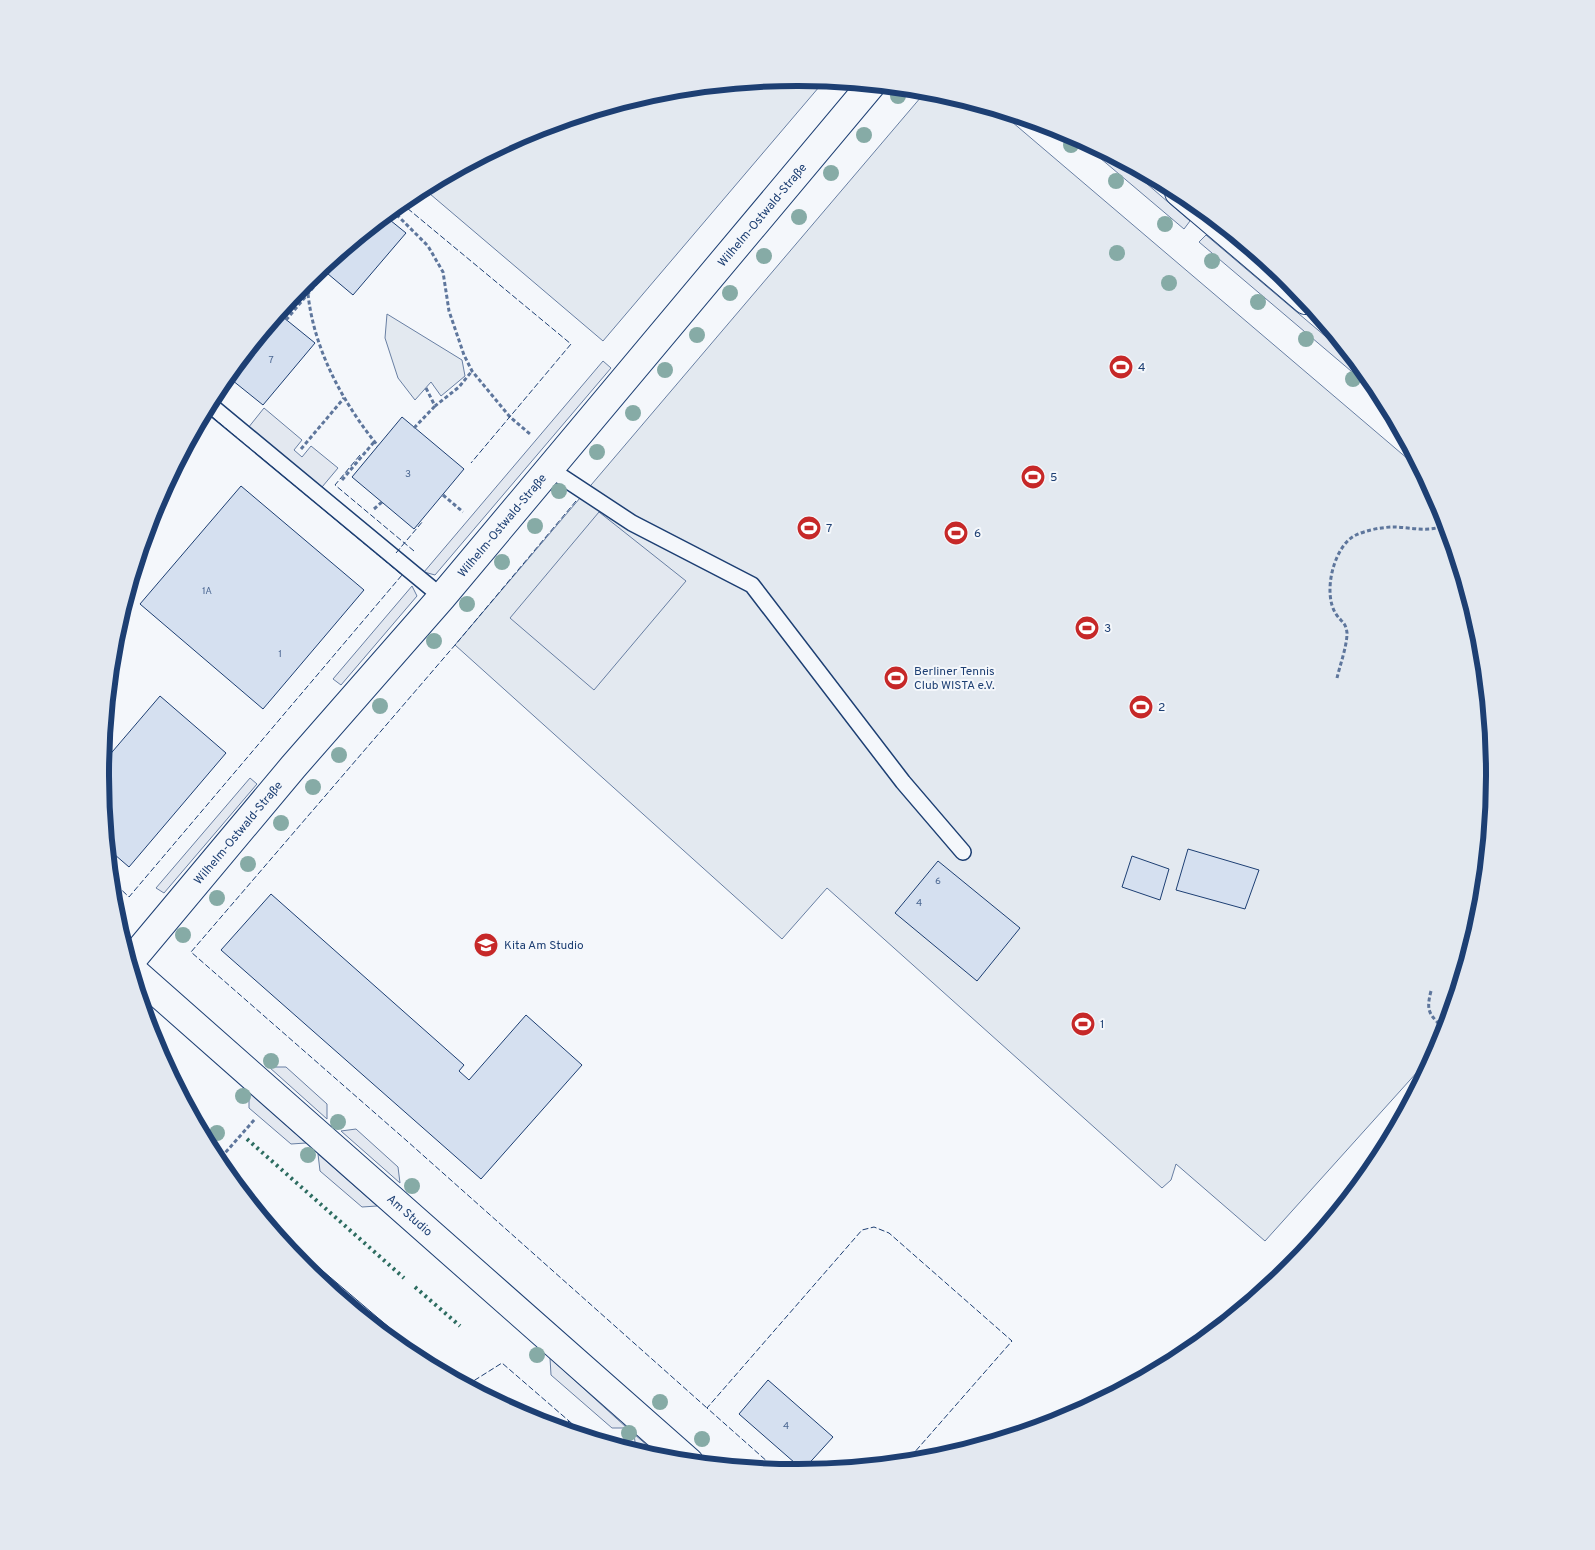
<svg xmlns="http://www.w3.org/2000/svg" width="1595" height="1550" viewBox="0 0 1595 1550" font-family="Overpass,sans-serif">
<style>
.green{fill:#e3e9f0;stroke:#687fa3}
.parking{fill:#e3e8f0;stroke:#687fa3}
.building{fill:#d5e0f0;stroke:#1d3f73}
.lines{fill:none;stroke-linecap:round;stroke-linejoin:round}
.service-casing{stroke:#1d3f73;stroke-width:18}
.minor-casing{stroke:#1d3f73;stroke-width:30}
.tertiary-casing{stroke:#1d3f73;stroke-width:30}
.path{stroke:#5e769c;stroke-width:3;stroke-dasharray:4 2.5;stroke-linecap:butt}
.service{stroke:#f4f7fb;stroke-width:15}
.minor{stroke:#f4f7fb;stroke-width:28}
.tertiary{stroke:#f4f7fb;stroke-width:28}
.hedge{stroke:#2c6c60;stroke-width:4;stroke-dasharray:2.5 4;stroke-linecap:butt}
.fence{stroke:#1d3f73;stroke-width:1;stroke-dasharray:6 2.5;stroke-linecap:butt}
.tree{fill:#86aba6}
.labels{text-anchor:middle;stroke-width:4;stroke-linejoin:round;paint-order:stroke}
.number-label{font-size:10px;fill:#4b6792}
.street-label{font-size:12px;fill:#1d3f73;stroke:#f4f7fb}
.poi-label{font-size:12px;fill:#1d3f73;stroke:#f4f7fb;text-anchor:start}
.rim{fill:none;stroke:#1d3f73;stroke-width:6}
</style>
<rect width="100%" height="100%" fill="#f4f7fb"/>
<path class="green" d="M798 78 825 80 603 341 423 188 531 130 662 91Z
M927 90 998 110 1422 471 1442 508 1482 639 1495 775 1482 911 1442 1042 1437 1050 1265 1241 1176 1164 1171 1180 1162 1188 827 888 782 939 455 645Z
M387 314 462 360 465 376 441 396 431 382 415 400 398 378 385 338Z"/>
<path class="parking" d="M1074 136 1117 158 1190 221 1184 229Z
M1206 235 1358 364 1378 388 1384 399 1199 242Z
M603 361 611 368 435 575 424 572Z
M264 408 302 440 294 450 302 457 311 446 338 468 317 493 244 433Z
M599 512 686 581 594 690 510 618Z
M412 586 417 596 341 685 333 679Z
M250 778 257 784 164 893 156 888Z
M269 1067H286L327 1104V1119Z
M249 1092 306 1143 291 1144 249 1108Z
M356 1129 398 1167 400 1183 341 1131Z
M318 1154 377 1206 362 1207 320 1171Z
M550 1358 627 1428H612L551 1375Z
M634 1434 663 1459 639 1452 636 1450Z"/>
<path class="building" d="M385 216 406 233 353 295 321 268Z
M278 313 315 343 263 405 227 376Z
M402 417 464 469 414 529 352 477Z
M241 486 364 590 263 709 140 604Z
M160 696 226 753 129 867 107 848 100 775 101 765Z
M1188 849 1259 870 1245 909 1176 890Z
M1132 856 1169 869 1160 900 1122 887Z
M938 861 1020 928 977 981 895 913Z
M271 894 464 1065 459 1071 469 1080 526 1015 582 1065 481 1179 221 950Z
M270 1226 411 1346 406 1352 304 1268Z
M768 1380 833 1437 803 1470 739 1414Z"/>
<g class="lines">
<defs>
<path id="service" d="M209 404 442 597
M550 469 632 523 752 585 903 782 963 852"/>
<g id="minor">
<path d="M1179 192 1306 300"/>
<path id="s1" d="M129 963 293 767 442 597 871 85"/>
</g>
<g id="tertiary">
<path id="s2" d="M131 969 689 1462"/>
</g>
</defs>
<use href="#service" class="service-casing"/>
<use href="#minor" class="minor-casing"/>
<use href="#tertiary" class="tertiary-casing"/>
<path class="path" d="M392 210 428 246 443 272 449 311 464 355 472 371 510 417 530 434
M308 294C314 350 343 403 378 446
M286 320 326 272
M426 388 435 406 459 387 472 371
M414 428 435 406
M301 449 344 398
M342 480 374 442
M443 495 463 512
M374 509 382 502
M1337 678C1340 665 1347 646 1347 633 1346 622 1341 622 1336 614 1322 593 1334 545 1356 535 1367 530 1382 527 1394 527 1411 527 1432 534 1447 523
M1431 991C1425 1014 1431 1014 1445 1031
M217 1162 255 1119"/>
<use href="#service" class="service"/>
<use href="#minor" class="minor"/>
<use href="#tertiary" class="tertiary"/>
<path class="hedge" d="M247 1139 404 1278
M415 1287 460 1326"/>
<path class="fence" d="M401 203 571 344 471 463
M360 455 335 485 414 551
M576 501 455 645 191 952 407 1141 707 1408
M396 553 423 521
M110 879 129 897 402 575 205 411
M411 1346 437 1369
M467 1385 502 1363 569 1421 562 1429
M569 1421 587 1437
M778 1471 707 1408 862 1230 874 1227 889 1233 1012 1341 906 1462"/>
</g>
<g class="tree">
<circle cx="898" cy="96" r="8"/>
<circle cx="864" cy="135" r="8"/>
<circle cx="1071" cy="145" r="8"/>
<circle cx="831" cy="173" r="8"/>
<circle cx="1116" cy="181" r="8"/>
<circle cx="799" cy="217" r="8"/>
<circle cx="1165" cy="224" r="8"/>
<circle cx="1117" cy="253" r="8"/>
<circle cx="764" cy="256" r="8"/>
<circle cx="1212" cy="261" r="8"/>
<circle cx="1169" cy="283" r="8"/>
<circle cx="730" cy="293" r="8"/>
<circle cx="1258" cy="302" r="8"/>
<circle cx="697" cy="335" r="8"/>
<circle cx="1306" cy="339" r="8"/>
<circle cx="665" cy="370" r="8"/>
<circle cx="1353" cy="379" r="8"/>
<circle cx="633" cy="413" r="8"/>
<circle cx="597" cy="452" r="8"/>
<circle cx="559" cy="491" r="8"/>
<circle cx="535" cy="526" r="8"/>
<circle cx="502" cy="562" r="8"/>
<circle cx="467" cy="604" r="8"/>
<circle cx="434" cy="641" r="8"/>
<circle cx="380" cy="706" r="8"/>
<circle cx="339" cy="755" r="8"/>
<circle cx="313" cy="787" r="8"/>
<circle cx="281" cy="823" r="8"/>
<circle cx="248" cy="864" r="8"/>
<circle cx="217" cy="898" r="8"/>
<circle cx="183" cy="935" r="8"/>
<circle cx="271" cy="1061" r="8"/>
<circle cx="243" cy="1096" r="8"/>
<circle cx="338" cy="1122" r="8"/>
<circle cx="217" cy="1133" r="8"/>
<circle cx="308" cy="1155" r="8"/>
<circle cx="412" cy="1186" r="8"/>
<circle cx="537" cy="1355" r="8"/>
<circle cx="660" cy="1402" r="8"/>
<circle cx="629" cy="1433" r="8"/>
<circle cx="702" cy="1439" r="8"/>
</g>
<defs>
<symbol id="stadium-disc" viewBox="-11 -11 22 22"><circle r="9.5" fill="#c62828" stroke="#f4f7fb"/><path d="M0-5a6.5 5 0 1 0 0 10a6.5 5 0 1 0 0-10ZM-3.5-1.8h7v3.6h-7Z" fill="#fff"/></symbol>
<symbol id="school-disc" viewBox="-11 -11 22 22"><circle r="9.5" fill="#c62828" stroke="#f4f7fb"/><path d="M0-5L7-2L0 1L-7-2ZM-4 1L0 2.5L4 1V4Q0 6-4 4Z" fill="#fff"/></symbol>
</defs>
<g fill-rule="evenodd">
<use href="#stadium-disc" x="1107" y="353" width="28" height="28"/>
<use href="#stadium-disc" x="1019" y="463" width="28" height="28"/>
<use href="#stadium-disc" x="795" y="514" width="28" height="28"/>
<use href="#stadium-disc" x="942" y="519" width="28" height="28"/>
<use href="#stadium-disc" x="1073" y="614" width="28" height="28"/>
<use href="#stadium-disc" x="882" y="664" width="28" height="28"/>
<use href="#stadium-disc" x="1127" y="693" width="28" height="28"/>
<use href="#school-disc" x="472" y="931" width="28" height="28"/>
<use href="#stadium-disc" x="1069" y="1010" width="28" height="28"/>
</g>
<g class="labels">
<g class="number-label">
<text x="271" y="363">7</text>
<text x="408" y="477">3</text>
<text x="207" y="594">1A</text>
<text x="280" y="657">1</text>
<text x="938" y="884">6</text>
<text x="919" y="906">4</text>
<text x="786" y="1429">4</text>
</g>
<g class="street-label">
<text dy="4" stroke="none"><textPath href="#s1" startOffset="980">Wilhelm-Ostwald-Straße</textPath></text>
<text dy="4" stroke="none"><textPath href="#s1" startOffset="575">Wilhelm-Ostwald-Straße</textPath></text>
<text dy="4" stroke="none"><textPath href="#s1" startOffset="170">Wilhelm-Ostwald-Straße</textPath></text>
<text dy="4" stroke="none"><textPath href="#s2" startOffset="372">Am Studio</textPath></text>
</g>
<g class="poi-label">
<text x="1138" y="371">4</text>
<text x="1050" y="481">5</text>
<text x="826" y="532">7</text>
<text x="974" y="537">6</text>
<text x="1104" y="632">3</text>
<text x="914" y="675">Berliner Tennis<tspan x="914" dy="14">Club WISTA e.V.</tspan></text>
<text x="1158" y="711">2</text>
<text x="504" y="949">Kita Am Studio</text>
<text x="1100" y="1028">1</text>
</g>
</g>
<path d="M0 0H1595V1550H0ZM797 86H798A688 688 0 0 1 1486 774V776A688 688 0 0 1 798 1464H797A688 688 0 0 1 109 776V774A688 688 0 0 1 797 86Z" fill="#e3e8f0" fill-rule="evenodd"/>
<path class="rim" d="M797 86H798A688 688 0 0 1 1486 774V776A688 688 0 0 1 798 1464H797A688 688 0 0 1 109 776V774A688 688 0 0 1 797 86Z"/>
</svg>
